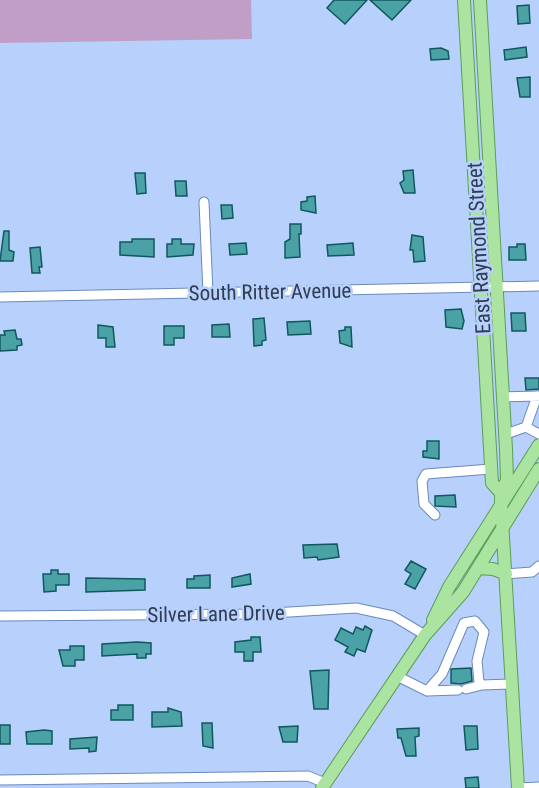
<svg xmlns="http://www.w3.org/2000/svg" width="539" height="788" viewBox="0 0 539 788" font-family="'Roboto Condensed',sans-serif">
<style>
.green{fill:#c09ec7}
.building{fill:#4aa1a6;stroke:#10585c;stroke-width:1.5}
.lines{fill:none;stroke-linecap:round;stroke-linejoin:round}
.minor-casing{stroke:#6b89bb;stroke-width:11}
.major-casing{stroke:#5a9e5b;stroke-width:14}
.minor{stroke:#fff;stroke-width:9}
.major{stroke:#aae4a0;stroke-width:12}
.labels{text-anchor:middle;stroke-width:5;stroke-linejoin:round;paint-order:stroke}
.street-label{font-size:21px;fill:#303d53;stroke:#b7d1fc}
</style>
<rect width="100%" height="100%" fill="#b7d1fc"/>
<path class="green" d="M0 0H251L252 39 0 43Z"/>
<path class="building" d="M334 0H367L345 24 327 8Z
M370 0H411L392 20Z
M529 5 530 23 518 24 517 6Z
M526 47 527 57 505 60 504 50Z
M441 48 448 51 449 59 431 60 430 49Z
M530 77V97H520L517 78Z
M413 170 415 193H404L400 183 404 180 403 171Z
M135 173H145L146 193 137 194Z
M175 181H186L187 196H176Z
M315 196 316 213 301 210V202L307 201V197Z
M221 205H232L233 218 222 219Z
M290 224H301V234H299L300 257 285 258V242L290 239Z
M4 231H9V250L14 252 13 261H0Z
M412 235 423 237 425 261 414 262 413 250H410Z
M132 239H154V257L120 255V242H132Z
M172 239H181V244H194L193 255 167 257V244H172Z
M246 243 247 254 230 255 229 244Z
M353 243 354 255 328 256 327 245Z
M517 244H525L526 260H509V247H517Z
M40 247 42 267H39L40 273H32L30 248Z
M461 309 464 321 462 329 446 327 445 310Z
M511 313H525L526 331H512Z
M264 318 266 340 262 341V345L254 346 253 319Z
M310 321 311 334 288 335 287 322Z
M229 324 230 337H212V325Z
M98 325 113 327 115 347H106V338H98Z
M164 326H184V338H174V345H164Z
M345 327H351L352 347 340 343 339 331 345 330Z
M15 330 17 339H21L22 345 17 346V350L0 351V335H5L4 331Z
M525 378H539V389L526 390Z
M427 441H439V459L423 457V451H427Z
M455 495 456 507 435 506V496Z
M337 544 339 557 318 560 317 557 304 558 303 545Z
M411 561 426 569 415 589 405 584 411 574 405 570Z
M51 570H58V574H69V585H56V591L44 592 43 574H51Z
M250 574 251 584 232 587V578Z
M210 575V588H187V579H194V576Z
M86 578 145 579V590L86 592Z
M365 626 372 630 365 652 357 649 354 656 345 652 348 647 335 640 341 628 353 634 356 627 363 630Z
M251 637H260L261 652H253V661H244V652H235V642L251 640Z
M137 642 151 643V654H146V658H137V654L102 656V644Z
M70 646H84V660H75V666H63L59 650H70Z
M471 668 472 681 461 684 451 683V669Z
M329 670 328 709H314L310 671Z
M118 705H133V720H111V710H118Z
M168 708 181 712 182 726 152 727V712H168Z
M202 723H212L213 748 203 746Z
M0 725H10V744H0Z
M298 726 297 742H283L279 727Z
M464 726H477L478 749 466 750Z
M419 728V736L415 737 416 756H406L401 738H398L397 729Z
M44 730 52 731V744H27L26 732Z
M97 737 96 751 89 752V748L70 749V739Z
M478 777 479 788H466L465 778Z"/>
<g class="lines">
<defs>
<path id="minor" d="M204 202 208 293
M0 297 539 286
M503 397 539 396
M526 427 537 396
M506 434 526 427 539 434
M435 515 424 504 422 481 426 474 491 469
M506 574 532 572 539 566
M0 616 256 614 356 608 393 616 425 635
M397 676 427 691 442 674 464 623 475 621 484 632 477 661 479 682 482 685 512 684
M466 689 482 685
M427 691 458 690
M0 780 308 776 325 783
M518 788 539 787"/>
<path id="major" d="M464 0 492 483 501 493
M480 0 506 449 507 480 501 493V503L518 788
M478 568 493 569 506 574
M433 620 449 587 539 445
M322 788 425 635 463 592 539 469"/>
</defs>
<use href="#minor" class="minor-casing"/>
<use href="#major" class="major-casing"/>
<use href="#minor" class="minor"/>
<use href="#major" class="major"/>
</g>
<g class="labels">
<g class="street-label">
<text transform="translate(479 248) rotate(-93)" y="7">East Raymond Street</text>
<text transform="translate(270 292) rotate(-1)" y="7">South Ritter Avenue</text>
<text transform="translate(216 614) rotate(-1)" y="7">Silver Lane Drive</text>
</g>
</g>
</svg>
